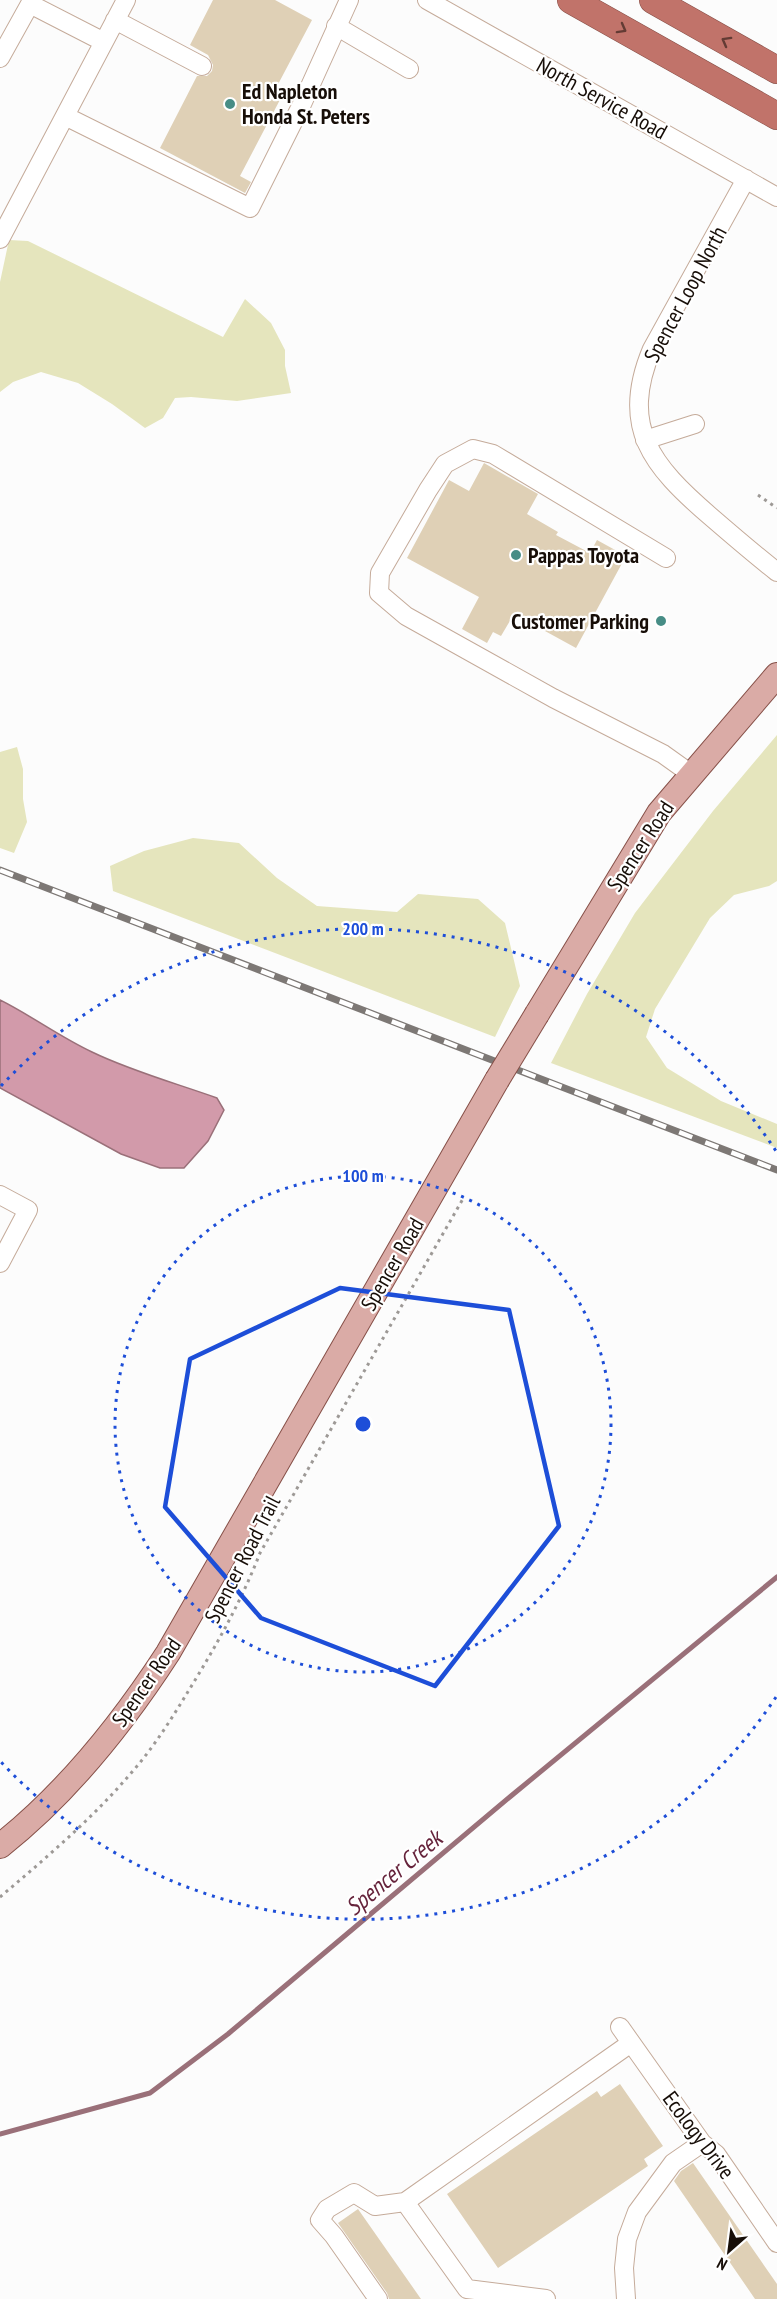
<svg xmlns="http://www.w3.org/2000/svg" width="777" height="2299" viewBox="0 0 777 2299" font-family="'PT Sans Narrow',sans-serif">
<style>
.green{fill:#e5e5bd}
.water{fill:#d29aaa;stroke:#9a7079;stroke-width:1.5}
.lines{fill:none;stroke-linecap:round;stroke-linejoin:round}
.stream{stroke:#9a7079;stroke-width:5}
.building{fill:#dfd0b6}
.minor-casing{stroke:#c5ab9a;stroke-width:20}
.major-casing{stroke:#865048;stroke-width:26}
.highway-casing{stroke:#865048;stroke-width:28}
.path{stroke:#9d9996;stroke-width:3;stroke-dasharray:3 4.5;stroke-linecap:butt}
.minor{stroke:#fff;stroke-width:18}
.major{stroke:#daaba6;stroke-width:24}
.highway{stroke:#c1736a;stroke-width:27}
.rail-casing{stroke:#7d7875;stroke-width:7}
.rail{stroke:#fff;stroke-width:4.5;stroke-dasharray:14;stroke-linecap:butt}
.major-bridge-casing{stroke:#865048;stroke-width:26;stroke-linecap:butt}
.major-bridge{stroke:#daaba6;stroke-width:24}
.oneway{stroke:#633b34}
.marked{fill:none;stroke:#1d4ed8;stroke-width:4.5;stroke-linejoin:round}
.ring{fill:none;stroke:#1d4ed8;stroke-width:3;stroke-dasharray:3 6}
.poi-dot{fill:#478d86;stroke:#fff;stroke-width:2}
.labels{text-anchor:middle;stroke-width:4.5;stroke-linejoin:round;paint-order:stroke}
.poi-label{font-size:22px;font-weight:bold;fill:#170e08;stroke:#fff;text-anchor:start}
.street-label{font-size:22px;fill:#170e08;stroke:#fff}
.water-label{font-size:24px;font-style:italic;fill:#66243c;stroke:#fff}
.centre{fill:#1d4ed8;stroke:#fff;stroke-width:3}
.ring-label{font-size:18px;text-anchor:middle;font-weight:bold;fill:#1d4ed8;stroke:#fff;stroke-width:4.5;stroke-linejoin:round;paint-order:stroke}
</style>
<rect width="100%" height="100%" fill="#fcfcfc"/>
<path class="green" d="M9 240 28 241 223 337 245 299 271 323 285 350V366L291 393 237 401 191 397 175 398 163 418 145 428 112 404 78 383 41 372 13 382 0 392V282Z
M777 735V881L769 886 734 895 710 918 655 1009 646 1037 667 1068 721 1101 777 1124V1148L551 1063 587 994 635 913 713 811Z
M17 747 23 769V799L27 822 14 853 0 848V752Z
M193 838 239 843 277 878 317 906 397 912 418 894 478 899 505 923 520 986 495 1037 113 891 110 866 144 851Z"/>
<path class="water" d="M0 1000C32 1016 60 1037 92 1052 131 1071 175 1083 217 1098L224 1110 208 1141 184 1168H160L121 1154 0 1088Z"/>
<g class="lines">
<path class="stream" d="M0 2134 150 2093 228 2034 511 1796 777 1577"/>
</g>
<path class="building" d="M213 0H275L312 20 275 90 283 94 240 176 251 182 245 193 160 148 197 76H207L212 71 213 65 208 55 190 45Z
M484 463 538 494 527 514 558 532 556 535 590 553 597 540 626 556 576 648 514 614 501 636 493 632 487 643 462 629 479 597 407 558 449 480 469 491Z
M620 2084 663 2146 644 2159 648 2166 498 2268 447 2194 597 2091 601 2097Z
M693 2163 777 2284V2299H755L674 2181 681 2171Z
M358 2209 421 2299H389L387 2293 338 2223Z"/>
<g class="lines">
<defs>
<path id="minor" d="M427 0 777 197
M115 20 202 66
M336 26 409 69
M0 58 30 4 104 42
M65 116 250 208 302 104 349 0
M746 179 652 349C619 427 652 466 710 516 732 535 754 554 777 572
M0 239 126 0
M645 440 695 424
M666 558 493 454 473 449 445 464 428 490 380 573 379 593 406 616 553 698 663 754 691 774
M0 1195 28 1210 0 1263
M620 2027 702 2143 716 2154 777 2243
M378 2299 334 2236 320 2220 327 2209 354 2193 375 2206 405 2202
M546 2299 467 2289 405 2202 631 2043
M626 2299 624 2268 627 2239 637 2212 673 2163 702 2143"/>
<path id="major" d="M537 1014 659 813 777 675
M0 1846C67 1793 122 1724 168 1653L497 1080"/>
<path id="highway" d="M571 0 777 116
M653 0 777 70"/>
</defs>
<use href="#minor" class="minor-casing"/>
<use href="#major" class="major-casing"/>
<use href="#highway" class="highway-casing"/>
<path class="path" d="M758 495 777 508
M0 1897C46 1858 92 1819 132 1772 154 1747 172 1718 189 1690 216 1646 241 1602 260 1553L464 1197"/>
<use href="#minor" class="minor"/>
<use href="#major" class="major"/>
<use href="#highway" class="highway"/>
<defs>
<path id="rail" d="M0 870 777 1170"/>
</defs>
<use href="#rail" class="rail-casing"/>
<use href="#rail" class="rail"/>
<defs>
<path id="major-bridge" d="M497 1080 537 1014"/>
</defs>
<use href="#major-bridge" class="major-bridge-casing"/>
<use href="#major-bridge" class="major-bridge"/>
</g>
<defs><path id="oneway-chevron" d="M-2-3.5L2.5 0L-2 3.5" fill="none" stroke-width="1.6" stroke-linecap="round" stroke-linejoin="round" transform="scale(1.5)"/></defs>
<g class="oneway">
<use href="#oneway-chevron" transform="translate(622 29) rotate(29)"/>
<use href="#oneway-chevron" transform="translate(726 41) rotate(-151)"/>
</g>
<path class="marked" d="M340 1288 509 1310 559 1526 435 1686 261 1618 165 1507 190 1359Z"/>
<g class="ring">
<circle cx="363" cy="1424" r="248"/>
<path d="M776 1697A495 495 0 0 1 1 1762M1 1086A495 495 0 0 1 776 1151"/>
</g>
<g class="poi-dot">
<circle cx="230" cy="104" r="6"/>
<circle cx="516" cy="555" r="6"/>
<circle cx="661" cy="621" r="6"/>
</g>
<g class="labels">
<g class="poi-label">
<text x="242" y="99">Ed Napleton<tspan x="242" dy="25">Honda St. Peters</tspan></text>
<text x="528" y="563">Pappas Toyota</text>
<text x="649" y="629" text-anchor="end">Customer Parking</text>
</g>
<g class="street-label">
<text transform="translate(602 98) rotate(29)" y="8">North Service Road</text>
<text transform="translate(685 294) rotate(-62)" y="8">Spencer Loop North</text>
<text transform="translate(640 846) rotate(-57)" y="8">Spencer Road</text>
<text transform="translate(392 1264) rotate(-60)" y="8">Spencer Road</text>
<text transform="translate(242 1559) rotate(-63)" y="8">Spencer Road Trail</text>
<text transform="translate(146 1682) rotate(-55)" y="8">Spencer Road</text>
<text transform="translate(699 2135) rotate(53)" y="8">Ecology Drive</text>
</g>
<g class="water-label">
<text transform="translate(394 1873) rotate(-40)" y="8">Spencer Creek</text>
</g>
</g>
<circle cx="363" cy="1424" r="9" class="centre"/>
<g class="ring-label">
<text x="363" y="935">200 m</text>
<text x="363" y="1182">100 m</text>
</g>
<g transform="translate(729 2251) rotate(208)" stroke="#ffffff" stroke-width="4.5" paint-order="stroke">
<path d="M0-4.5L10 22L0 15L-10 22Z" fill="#170e08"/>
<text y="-9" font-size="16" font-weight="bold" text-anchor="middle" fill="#170e08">N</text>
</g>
</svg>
